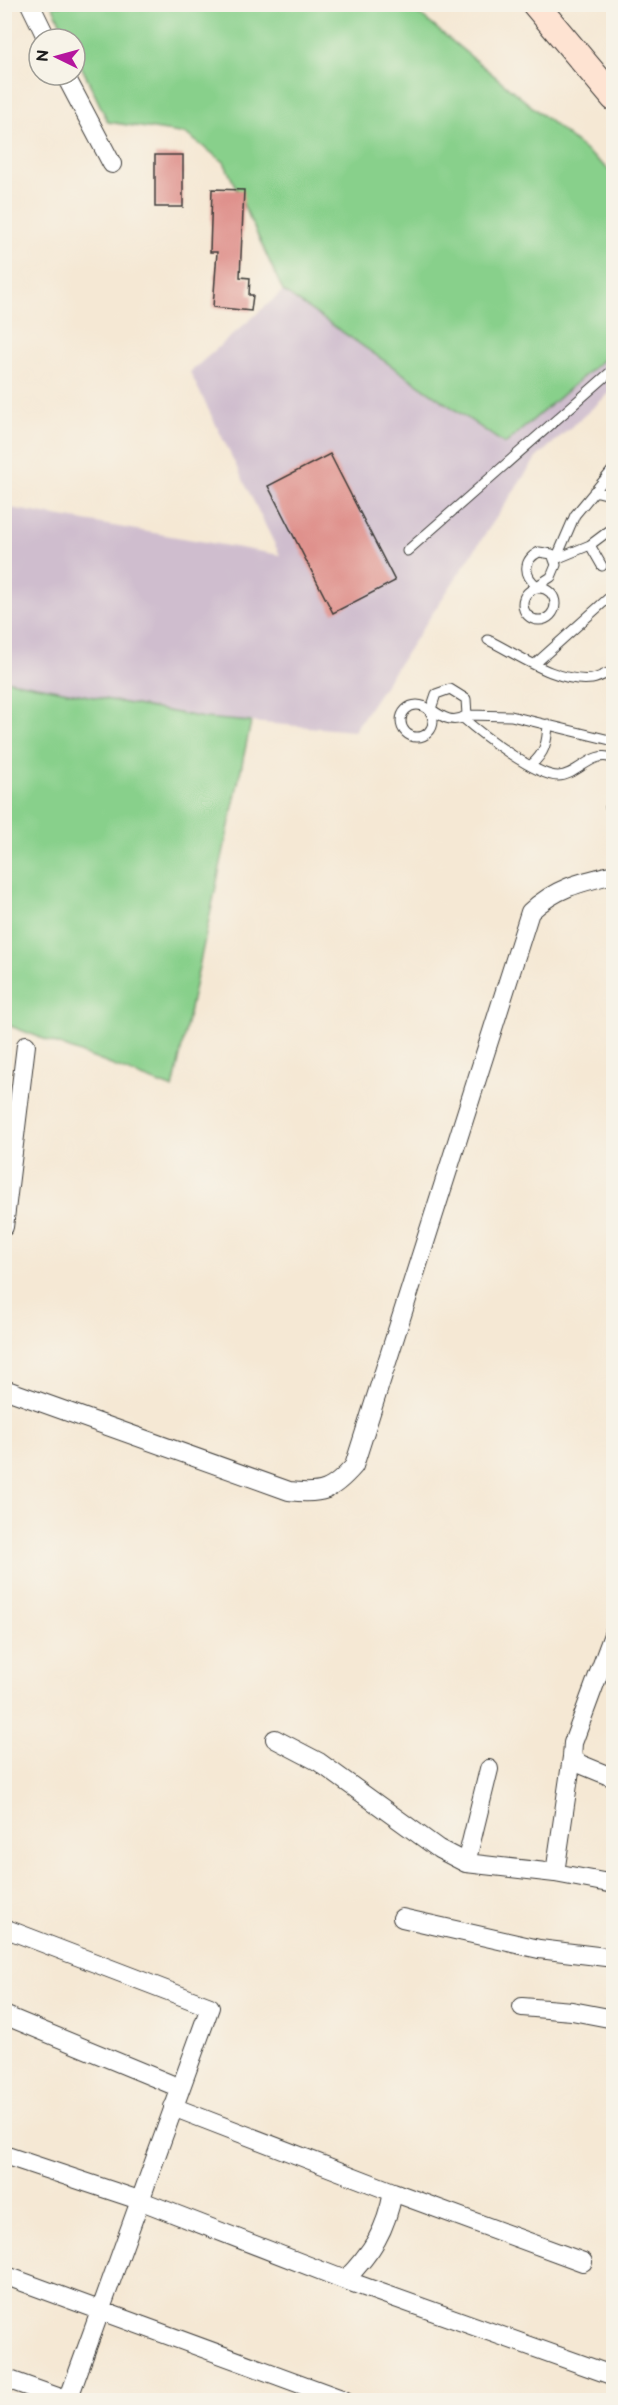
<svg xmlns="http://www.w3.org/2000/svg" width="618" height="2405" viewBox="0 0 618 2405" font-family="'Balsamiq Sans',sans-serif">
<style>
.industrial{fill:#cfbdce}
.green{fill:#88d08b;stroke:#527654;stroke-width:1.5}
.building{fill:#df918c}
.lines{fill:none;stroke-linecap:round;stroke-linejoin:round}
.lane-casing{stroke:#3d3b38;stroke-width:11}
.street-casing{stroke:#3d3b38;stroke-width:20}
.secondary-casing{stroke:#3d3b38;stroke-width:28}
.lane{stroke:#fff;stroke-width:9}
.street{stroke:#fff;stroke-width:18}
.secondary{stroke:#fee3d2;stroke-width:26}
</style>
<rect width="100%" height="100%" fill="#f7f3e8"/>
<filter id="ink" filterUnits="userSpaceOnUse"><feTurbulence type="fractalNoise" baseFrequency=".0167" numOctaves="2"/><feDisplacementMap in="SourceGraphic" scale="12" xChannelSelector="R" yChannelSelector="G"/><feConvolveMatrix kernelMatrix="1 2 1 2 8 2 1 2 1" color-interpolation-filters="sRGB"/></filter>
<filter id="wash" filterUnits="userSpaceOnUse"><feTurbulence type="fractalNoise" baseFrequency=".008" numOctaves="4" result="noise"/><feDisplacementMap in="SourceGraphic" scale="24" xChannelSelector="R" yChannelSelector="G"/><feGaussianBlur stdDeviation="1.35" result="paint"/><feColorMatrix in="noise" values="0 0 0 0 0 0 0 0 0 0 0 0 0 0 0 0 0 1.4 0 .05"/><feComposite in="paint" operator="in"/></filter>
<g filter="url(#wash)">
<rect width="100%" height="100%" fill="#f5e8d4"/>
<path class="industrial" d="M283 291 505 444 613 351V390L536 458 354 731 204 718 5 680 4 507 280 555 190 372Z"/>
<path class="green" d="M52 5H408L613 173V351L505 444 283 291 224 162 186 134 108 122 75 53V39H68Z
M5 680 204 718 251 722 173 1089 5 1024Z"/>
<g id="blocks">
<path class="building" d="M155 155H183V207H155Z
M212 189 244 190 240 277 250 278 249 295H253L251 311 213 307 217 252H210Z
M330 454 395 581 333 613 268 486Z"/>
</g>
</g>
<g filter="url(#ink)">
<use href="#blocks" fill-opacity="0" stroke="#3d3b38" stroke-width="1.5"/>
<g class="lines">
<defs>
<path id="lane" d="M594 491 614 496
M590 545 602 566
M407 551 614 369
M539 552 552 554 556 565 551 577 537 586C523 575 523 560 539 552Z
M556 559 575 515 614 468
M556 559 590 545 614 527
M523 604a16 16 0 1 1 32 0a16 16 0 1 1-32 0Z
M488 640C519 655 556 683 592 679 599 678 607 673 614 670
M535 664 614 593
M450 689 466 699 467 715C454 724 443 718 431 709L436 694Z
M401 721a16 16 0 1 1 32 0a16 16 0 1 1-32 0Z
M467 715 511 716 614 741
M463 718C481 734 536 776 558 776 578 776 593 748 614 759
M531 765C545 753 547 743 548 724
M610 807 614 808"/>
<path id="street" d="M30 4 47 39
M65 75 112 164
M4 1227 26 1045
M4 1389 289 1491C322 1495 332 1491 354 1466L530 912C555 888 581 882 614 874
M614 1632 573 1743 572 1757 580 1764 614 1778
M275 1739 319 1762 439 1849 466 1863 555 1873 614 1884
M466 1863 489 1769
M555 1873 572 1757
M402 1918 539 1949 614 1958
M4 1928 210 2007 68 2400
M522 2007 572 2011 614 2019
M4 2015 180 2088
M4 2155 139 2200 345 2280C372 2252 386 2231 393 2192L173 2107
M393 2192 583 2262
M4 2275 344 2400
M345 2280 614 2376
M4 2378 66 2400"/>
<path id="secondary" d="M535 4 614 98"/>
</defs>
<use href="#lane" class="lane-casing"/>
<use href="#street" class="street-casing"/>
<use href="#secondary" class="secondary-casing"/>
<use href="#lane" class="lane"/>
<use href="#street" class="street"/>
<use href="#secondary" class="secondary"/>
</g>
</g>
<rect width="618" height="2405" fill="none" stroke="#f7f3e8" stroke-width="24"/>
<g transform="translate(57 57) rotate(275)"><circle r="28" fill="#f7f3e8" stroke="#9f9d96" stroke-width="1.5"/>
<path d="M0-4.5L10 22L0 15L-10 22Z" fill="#b5179e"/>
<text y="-9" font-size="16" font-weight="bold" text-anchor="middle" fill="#1c1c1c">N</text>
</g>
</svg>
